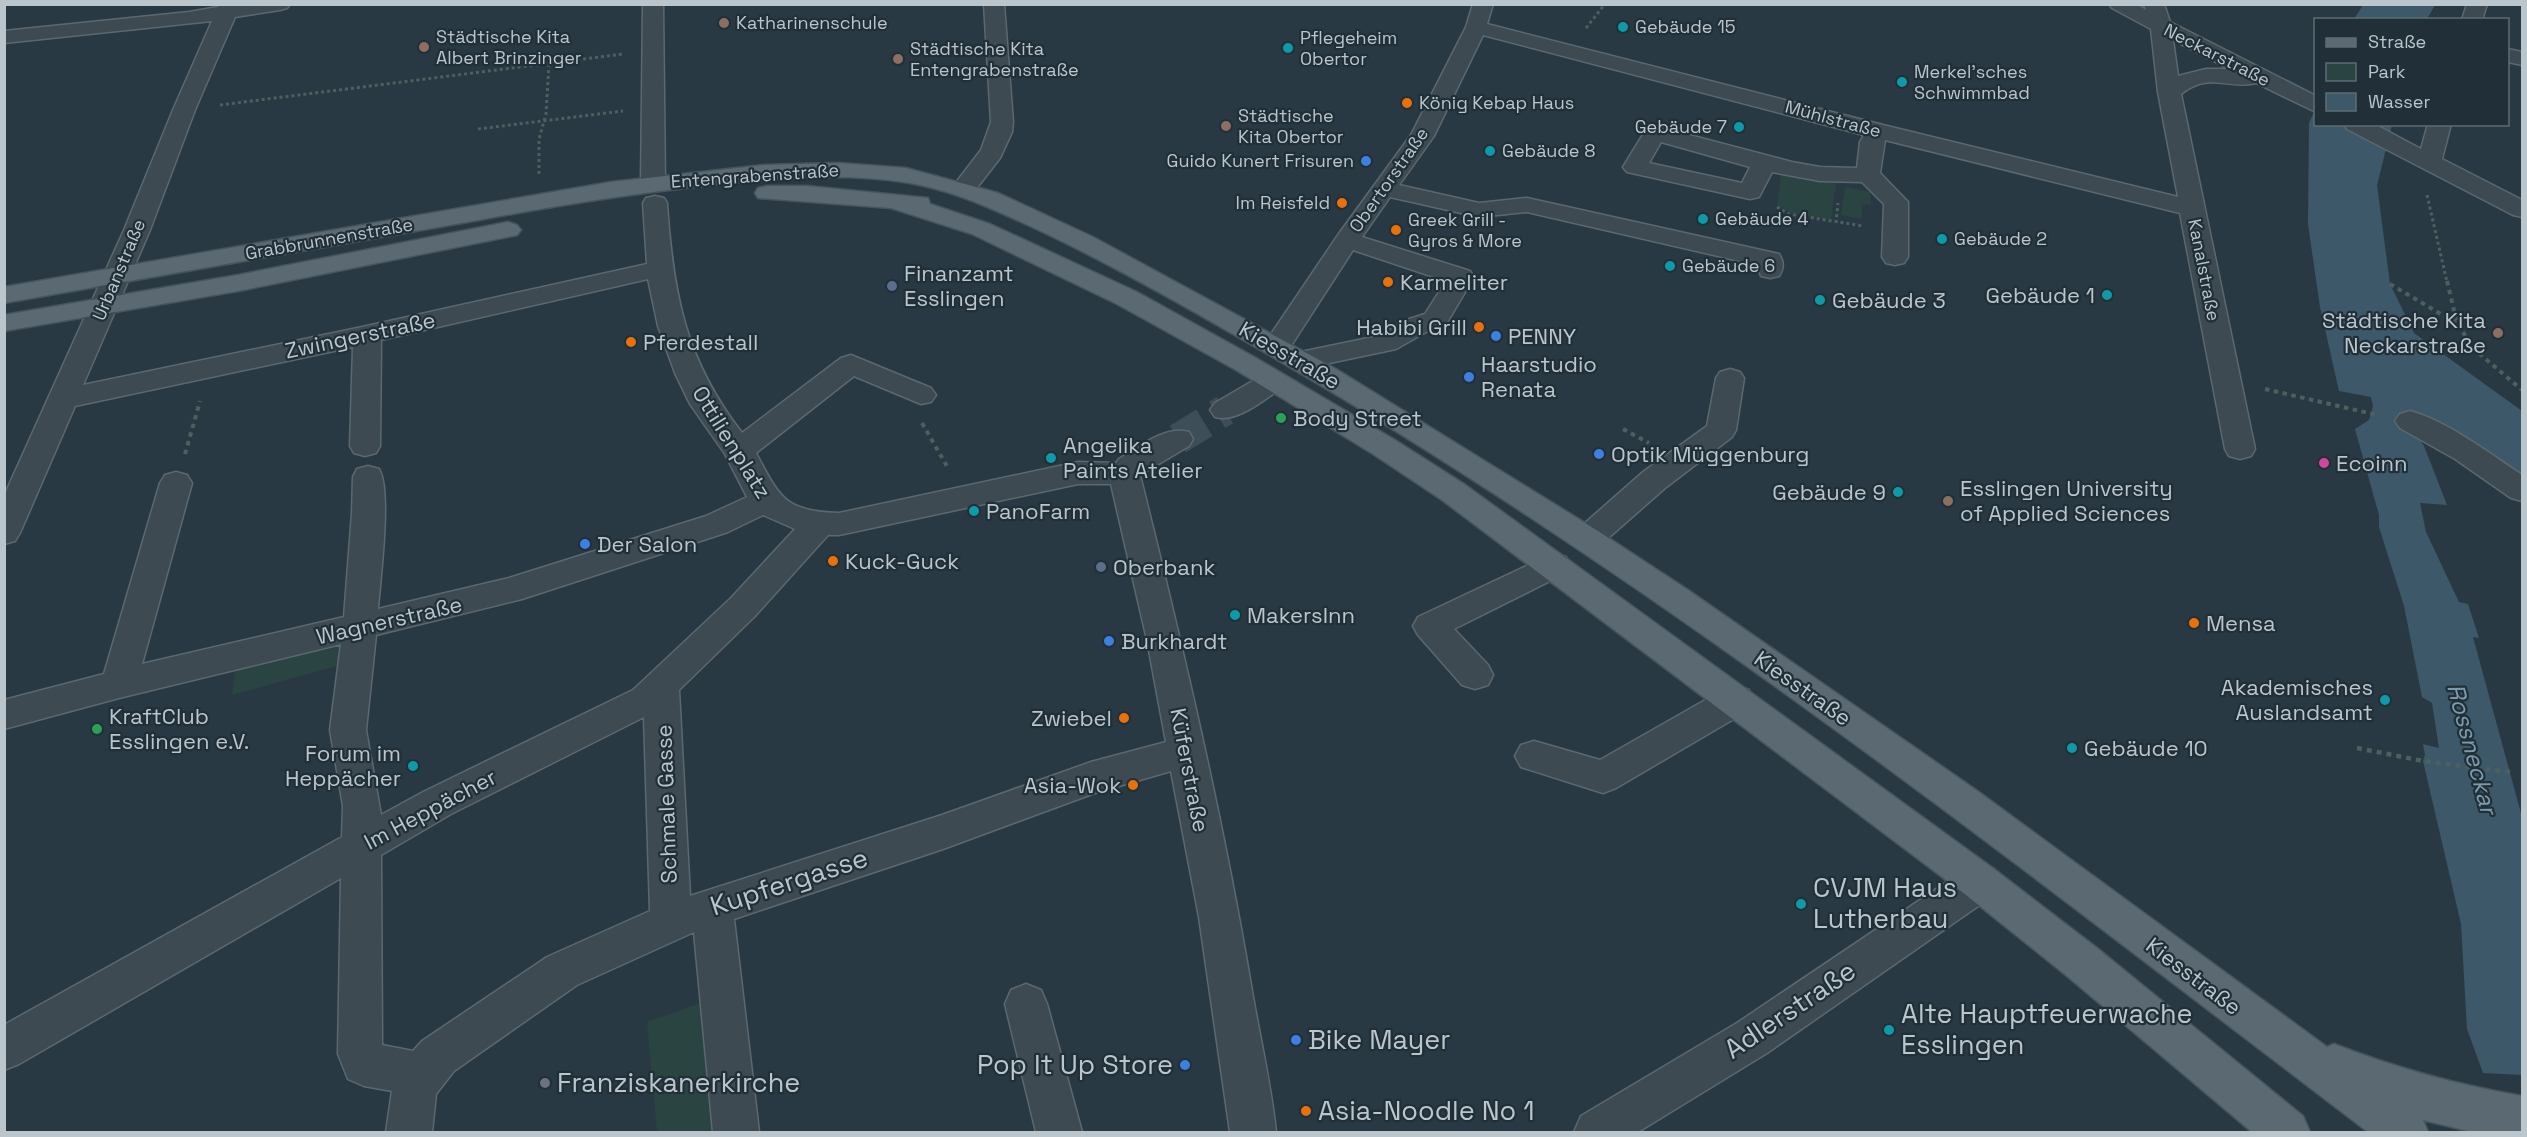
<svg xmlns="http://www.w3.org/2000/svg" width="2527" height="1137" viewBox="0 0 2527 1137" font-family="'Space Grotesk',sans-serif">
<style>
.green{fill:#2a4441}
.water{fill:#3d5969}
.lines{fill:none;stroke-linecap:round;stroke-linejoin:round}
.minor-tunnel{stroke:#3e4e58;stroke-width:31;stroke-dasharray:31 15;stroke-linecap:butt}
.minor-casing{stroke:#5b6870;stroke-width:3}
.major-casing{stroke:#46545c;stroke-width:3}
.path-far2{stroke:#4b615f;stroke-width:3;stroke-dasharray:3 3;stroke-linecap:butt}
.path-far1{stroke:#4b615f;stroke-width:4;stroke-dasharray:4.5 4.5;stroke-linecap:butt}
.path{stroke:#4b615f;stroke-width:4.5;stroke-dasharray:5 5;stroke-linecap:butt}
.minor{fill:#3d4a52;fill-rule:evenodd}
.major{fill:#5b6a72;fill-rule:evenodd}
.education-dot{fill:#8d6e63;stroke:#213038;stroke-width:2}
.culture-dot{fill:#0f9aa8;stroke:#213038;stroke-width:2}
.food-dot{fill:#e8710a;stroke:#213038;stroke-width:2}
.shop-dot{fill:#3f7fe0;stroke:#213038;stroke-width:2}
.service-dot{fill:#5c6f8a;stroke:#213038;stroke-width:2}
.leisure-dot{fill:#2e9e5b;stroke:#213038;stroke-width:2}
.hotel-dot{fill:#d1479c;stroke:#213038;stroke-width:2}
.worship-dot{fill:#6b7280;stroke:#213038;stroke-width:2}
.labels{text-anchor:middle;stroke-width:4.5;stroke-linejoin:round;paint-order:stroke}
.far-poi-label{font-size:18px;fill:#bac5cc;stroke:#213038;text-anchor:start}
.far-street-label{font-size:18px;fill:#bac5cc;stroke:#213038}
.poi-label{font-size:22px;fill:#bac5cc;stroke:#213038;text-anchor:start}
.street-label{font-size:22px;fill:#bac5cc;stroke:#213038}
.water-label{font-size:24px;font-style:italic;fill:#7c9cad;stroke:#213038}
.near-street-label{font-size:27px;fill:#bac5cc;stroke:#213038}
.near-poi-label{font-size:27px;fill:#bac5cc;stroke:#213038;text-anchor:start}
</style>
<rect width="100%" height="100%" fill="#283943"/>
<path class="green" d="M1781 174 1836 183 1831 220 1791 213 1777 205Z
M1845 187 1870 192 1871 205 1862 204V219L1841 215Z
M342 639 340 665 232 695 236 667Z
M709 1000 723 1132H657L647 1022Z"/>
<path class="water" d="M2363 5V4L2435 5 2427 19H2354Z
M2315 110 2316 124 2392 125 2377 185 2390 284 2414 333 2522 411V478L2489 456 2409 423 2424 446 2447 505 2420 503 2426 532 2459 602 2468 604 2479 638 2473 637 2522 817V1075L2483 1073 2467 1029 2461 924 2423 761 2425 755 2423 744 2439 748 2432 703 2422 697 2404 606 2379 527V515L2355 429 2369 420 2373 406 2371 397 2339 391 2320 307 2308 224 2309 123Z"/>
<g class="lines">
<path class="minor-tunnel" d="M1178 439 1225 410"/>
<defs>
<path id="minor" d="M220 4H290L287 8 280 10 235 17 195 110 150 230 83 385 367 326 647 264 643 203 646 198 655 196 664 198 667 203C673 294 685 359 742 433L841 358 851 355 931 388 936 395 931 402 921 404 854 376 756 453C780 498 784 511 839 513L1078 462 1116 463 1119 459C1139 447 1165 425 1189 432L1193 439 1189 446 1140 475C1182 644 1222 813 1251 985 1259 1034 1271 1083 1276 1132H1230L1199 917 1171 771 1095 793 943 849 734 919 759 1132H713L694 932 577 985 454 1071 436 1094 432 1132H386L392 1091 364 1086 348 1079 338 1054 341 878 19 1064 4 1070V1025L342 837 343 806 330 730 341 644 119 698 4 729V700L104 674 160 483 165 475 176 472 187 475 192 483 142 664 344 617 352 513 353 477 357 469 368 466 379 469C392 490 380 580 378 609L509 578 706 516 747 497 725 454 690 404 675 373 658 326 648 279 381 340 380 446 376 453 365 456 354 453 350 446 353 347 75 406 20 533 15 541 4 544V496L124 230 173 110 212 21 4 43V31L189 12 218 7ZM1078 484H1111L1147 640 1166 742 1091 762 942 815 690 896 679 690 755 616 828 535H839ZM763 515 795 529 731 598 633 690 423 792 381 815 366 730 376 635 522 599 728 532ZM644 717 650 911 547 957 422 1041 413 1051 382 1045 381 855 451 814Z
M643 4H663L665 183 662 188 653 190 644 188 641 183Z
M984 4H1004L1013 122 1012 132 1000 158 972 194 963 196 954 194 951 189 981 150 991 122Z
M1473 4H1493L1487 24 1883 125 2178 197 2158 92 2151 29 2112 8 2109 4H2136L2146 10 2144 4H2164L2170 22 2316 96V112L2256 83C2227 90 2210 71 2181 94L2255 449 2251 456 2240 459 2229 456 2225 449 2180 213 1885 140 1880 173 1908 202V257L1904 263 1895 265 1886 263 1882 257 1884 204 1862 182 1820 181 1772 172 1759 197 1750 199 1627 172 1623 167 1647 128 1655 126 1792 162 1820 167 1857 168 1860 142 1864 135 1483 35 1434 136 1399 185 1479 203 1527 198 1779 254C1784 262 1784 268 1779 276L1770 278 1761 276 1757 265 1527 212 1479 217 1390 197 1362 237 1470 271 1474 277 1445 326 1426 332 1396 349 1301 369 1291 366 1287 360 1291 354 1378 336 1406 320 1425 314 1446 281 1353 250 1287 352 1277 355 1267 352 1263 346 1338 235 1411 135 1466 27ZM2173 40 2229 69H2206L2178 76ZM1661 142 1750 167 1742 183 1649 163Z
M2467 4H2487L2482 20H2462Z
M2508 49 2522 52V65L2508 62Z
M2344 124H2374L2421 149 2428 124H2451L2442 159 2522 200V217L2513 215 2347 129Z
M1730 369 1740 372 1744 378 1736 430 1732 437 1665 488 1598 547 1587 551 1576 547 1571 539 1576 531 1643 472 1707 426 1716 378 1720 372Z
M1273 372 1283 375 1287 381 1283 387C1263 400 1238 423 1215 417L1210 410 1215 403 1263 375Z
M2410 411C2447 421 2490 454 2522 475V501L2511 498 2455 459 2400 428 2395 421 2400 414Z
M1554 553 1566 557 1570 565 1566 573 1454 629 1488 665 1493 675 1488 685 1475 689 1462 685 1418 635 1413 626 1418 617Z
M1736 686 1749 690 1754 700 1749 710 1616 788 1603 793 1521 767 1515 756 1521 745 1534 741 1600 760 1723 690Z
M1980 864 1994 869 2000 882 1994 895 1767 1053 1638 1132H1574L1581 1116 1737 1023 1966 869Z
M1026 984 1041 990 1047 1004 1082 1132H1036L1005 1004 1011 990Z"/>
<path id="major" d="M838 163 906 168 998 193 1093 237 1336 369 1598 531 1688 590 1976 790 2327 1047 2334 1044C2396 1068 2457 1085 2522 1096V1132H2472L2423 1120 2428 1132H2368C2000 852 1634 562 1231 333 1165 295 1099 258 1030 226 989 207 949 189 904 182 838 172 770 179 704 186 628 194 554 206 479 220 321 247 163 275 4 303V287L611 182 765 165Z
M767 186H807L928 198 930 204 990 224 1137 292 1256 358 1395 440 1464 484 1994 869 2097 948 2303 1116 2310 1132H2252L2067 976 1966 895 1442 500 1373 454 1236 370 1117 304 972 234 891 208 758 198 755 193 758 188Z
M508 222 517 225 521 230 517 235 238 291 4 331V315L238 275Z"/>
</defs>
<use href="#minor" class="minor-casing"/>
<use href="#major" class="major-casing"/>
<path class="path-far2" d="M1586 28 1605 4
M220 105 623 54
M478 129 623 111
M539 174V139L546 114 549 64
M2427 195 2447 282
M1777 207 1789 214 1863 226
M1836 223 1838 203"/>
<path class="path-far1" d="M2447 281 2457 323 2474 349 2522 390
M2390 284 2456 323
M2265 389 2377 415
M922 423 948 468
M1623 429 1649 443
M185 454 200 401"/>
<path class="path" d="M2357 748 2423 761 2510 772"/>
<use href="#minor" class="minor"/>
<use href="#major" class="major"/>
</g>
<g class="education-dot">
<circle cx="724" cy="23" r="6"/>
<circle cx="424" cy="47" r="6"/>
<circle cx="898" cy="59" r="6"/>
<circle cx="1226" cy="126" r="6"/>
<circle cx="2498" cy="333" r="6"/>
<circle cx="1948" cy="501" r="6"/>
</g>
<g class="culture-dot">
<circle cx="1623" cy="27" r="6"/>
<circle cx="1288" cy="48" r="6"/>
<circle cx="1902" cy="82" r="6"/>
<circle cx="1739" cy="127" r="6"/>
<circle cx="1490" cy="151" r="6"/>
<circle cx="1703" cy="219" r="6"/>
<circle cx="1942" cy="239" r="6"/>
<circle cx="1670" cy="266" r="6"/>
<circle cx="2107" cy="295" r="6"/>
<circle cx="1820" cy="300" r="6"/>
<circle cx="1051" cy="458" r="6"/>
<circle cx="1898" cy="492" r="6"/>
<circle cx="974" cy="511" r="6"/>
<circle cx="1235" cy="615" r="6"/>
<circle cx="2385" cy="700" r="6"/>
<circle cx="2072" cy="748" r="6"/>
<circle cx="413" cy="766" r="6"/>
<circle cx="1801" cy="904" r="6"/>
<circle cx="1889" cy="1030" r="6"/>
</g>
<g class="food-dot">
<circle cx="1407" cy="103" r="6"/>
<circle cx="1342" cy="203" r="6"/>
<circle cx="1396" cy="230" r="6"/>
<circle cx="1388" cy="282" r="6"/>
<circle cx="1479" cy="327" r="6"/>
<circle cx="631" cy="342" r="6"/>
<circle cx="833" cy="561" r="6"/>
<circle cx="2194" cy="623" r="6"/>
<circle cx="1124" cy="718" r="6"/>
<circle cx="1133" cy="785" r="6"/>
<circle cx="1306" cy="1111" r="6"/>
</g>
<g class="shop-dot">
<circle cx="1366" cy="161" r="6"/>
<circle cx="1496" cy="336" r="6"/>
<circle cx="1469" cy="377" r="6"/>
<circle cx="1599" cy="454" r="6"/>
<circle cx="585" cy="544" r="6"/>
<circle cx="1109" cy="641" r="6"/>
<circle cx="1296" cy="1040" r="6"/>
<circle cx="1185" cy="1065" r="6"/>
</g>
<g class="service-dot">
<circle cx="892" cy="286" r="6"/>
<circle cx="1101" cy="567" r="6"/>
</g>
<g class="leisure-dot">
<circle cx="1281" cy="418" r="6"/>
<circle cx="97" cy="729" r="6"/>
</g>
<circle class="hotel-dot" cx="2324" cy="463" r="6"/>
<circle class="worship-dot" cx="545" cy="1083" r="6"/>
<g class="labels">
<g class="far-poi-label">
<text x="736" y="29">Katharinenschule</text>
<text x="1635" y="33">Gebäude 15</text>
<text x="436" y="43">Städtische Kita<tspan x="436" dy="21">Albert Brinzinger</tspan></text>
<text x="1300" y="44">Pflegeheim<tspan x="1300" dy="21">Obertor</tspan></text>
<text x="910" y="55">Städtische Kita<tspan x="910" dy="21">Entengrabenstraße</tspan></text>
<text x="1914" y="78">Merkel'sches<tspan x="1914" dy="21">Schwimmbad</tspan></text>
<text x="1419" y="109">König Kebap Haus</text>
<text x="1238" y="122">Städtische<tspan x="1238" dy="21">Kita Obertor</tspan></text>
<text x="1727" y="133" text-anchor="end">Gebäude 7</text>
<text x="1502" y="157">Gebäude 8</text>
<text x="1354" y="167" text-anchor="end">Guido Kunert Frisuren</text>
<text x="1330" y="209" text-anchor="end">Im Reisfeld</text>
<text x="1715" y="225">Gebäude 4</text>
<text x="1408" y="226">Greek Grill -<tspan x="1408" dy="21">Gyros &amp; More</tspan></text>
<text x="1954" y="245">Gebäude 2</text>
<text x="1682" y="272">Gebäude 6</text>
</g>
<g class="far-street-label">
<text transform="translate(2217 55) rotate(27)" y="6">Neckarstraße</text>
<text transform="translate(1833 119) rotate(15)" y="6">Mühlstraße</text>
<text transform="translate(755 176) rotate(-4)" y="6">Entengrabenstraße</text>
<text transform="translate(1389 180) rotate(-55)" y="6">Obertorstraße</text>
<text transform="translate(329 239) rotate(-10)" y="6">Grabbrunnenstraße</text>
<text transform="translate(119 270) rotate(-67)" y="6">Urbanstraße</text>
<text transform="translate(2204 270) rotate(79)" y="6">Kanalstraße</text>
</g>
<g class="poi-label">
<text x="904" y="281">Finanzamt<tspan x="904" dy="25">Esslingen</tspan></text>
<text x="1400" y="290">Karmeliter</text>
<text x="2095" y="303" text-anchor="end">Gebäude 1</text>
<text x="1832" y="308">Gebäude 3</text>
<text x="2486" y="328" text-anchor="end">Städtische Kita<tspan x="2486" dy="25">Neckarstraße</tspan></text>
<text x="1467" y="335" text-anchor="end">Habibi Grill</text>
<text x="1508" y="344">PENNY</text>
<text x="643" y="350">Pferdestall</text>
<text x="1481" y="372">Haarstudio<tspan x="1481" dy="25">Renata</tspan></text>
<text x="1293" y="426">Body Street</text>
<text x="1063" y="453">Angelika<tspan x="1063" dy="25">Paints Atelier</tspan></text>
<text x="1611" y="462">Optik Müggenburg</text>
<text x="2336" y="471">Ecoinn</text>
<text x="1960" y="496">Esslingen University<tspan x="1960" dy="25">of Applied Sciences</tspan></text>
<text x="1886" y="500" text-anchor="end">Gebäude 9</text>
<text x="986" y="519">PanoFarm</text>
<text x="597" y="552">Der Salon</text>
<text x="845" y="569">Kuck-Guck</text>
<text x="1113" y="575">Oberbank</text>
<text x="1247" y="623">MakersInn</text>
<text x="2206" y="631">Mensa</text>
<text x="1121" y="649">Burkhardt</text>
<text x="2373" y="695" text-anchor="end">Akademisches<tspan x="2373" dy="25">Auslandsamt</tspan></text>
<text x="109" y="724">KraftClub<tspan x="109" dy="25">Esslingen e.V.</tspan></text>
<text x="1112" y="726" text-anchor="end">Zwiebel</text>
<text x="2084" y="756">Gebäude 10</text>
<text x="401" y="761" text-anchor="end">Forum im<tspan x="401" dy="25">Heppächer</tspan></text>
<text x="1121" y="793" text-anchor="end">Asia-Wok</text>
</g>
<g class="street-label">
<text transform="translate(360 335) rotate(-12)" y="8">Zwingerstraße</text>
<text transform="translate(1290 355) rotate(30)" y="8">Kiesstraße</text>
<text transform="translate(732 442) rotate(58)" y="8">Ottilienplatz</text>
<text transform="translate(389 620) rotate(-13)" y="8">Wagnerstraße</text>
<text transform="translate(1803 688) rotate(35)" y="8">Kiesstraße</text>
<text transform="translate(1190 770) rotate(79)" y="8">Küferstraße</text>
<text transform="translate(666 804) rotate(-92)" y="8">Schmale Gasse</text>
<text transform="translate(430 809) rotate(-28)" y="8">Im Heppächer</text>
<text transform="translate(2194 976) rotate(37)" y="8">Kiesstraße</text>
</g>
<g class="water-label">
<text transform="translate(2472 749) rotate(75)" y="8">Rossneckar</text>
</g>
<g class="near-street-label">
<text transform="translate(789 882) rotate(-18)" y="9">Kupfergasse</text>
<text transform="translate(1790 1010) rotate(-34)" y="9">Adlerstraße</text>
</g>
<g class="near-poi-label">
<text x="1813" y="897">CVJM Haus<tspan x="1813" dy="31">Lutherbau</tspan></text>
<text x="1901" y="1023">Alte Hauptfeuerwache<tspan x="1901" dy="31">Esslingen</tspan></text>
<text x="1308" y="1049">Bike Mayer</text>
<text x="1173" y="1074" text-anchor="end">Pop It Up Store</text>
<text x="557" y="1092">Franziskanerkirche</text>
<text x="1318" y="1120">Asia-Noodle No 1</text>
</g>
</g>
<rect width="2527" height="1137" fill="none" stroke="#bac5cc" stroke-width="12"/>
<rect x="2314" y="18" width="195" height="108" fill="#213038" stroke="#5e6c73" stroke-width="1.5"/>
<rect x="2326" y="38" width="30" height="9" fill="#5b6a72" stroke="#5e6c73" stroke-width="1.5"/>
<text x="2368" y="48" font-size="18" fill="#bac5cc">Straße</text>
<rect x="2326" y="63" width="30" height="18" fill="#2a4441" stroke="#5e6c73" stroke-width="1.5"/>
<text x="2368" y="78" font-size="18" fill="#bac5cc">Park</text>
<rect x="2326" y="93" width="30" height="18" fill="#3d5969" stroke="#5e6c73" stroke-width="1.5"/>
<text x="2368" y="108" font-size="18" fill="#bac5cc">Wasser</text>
</svg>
